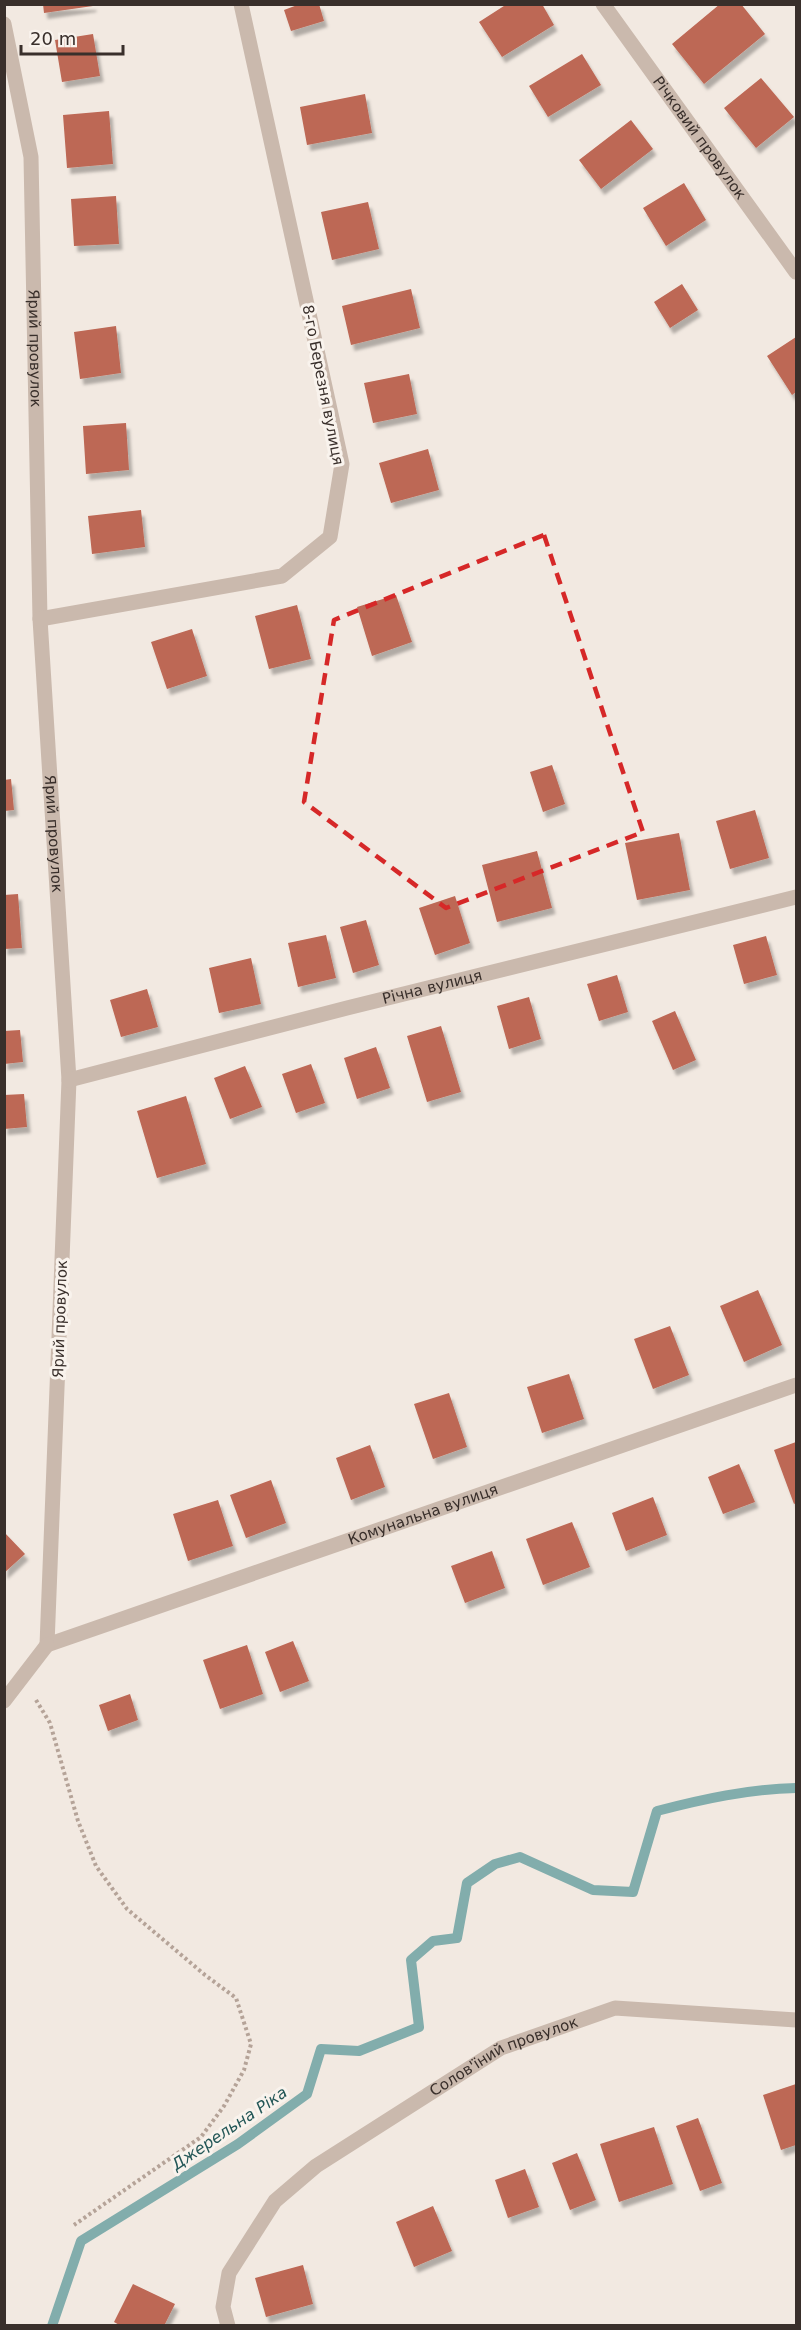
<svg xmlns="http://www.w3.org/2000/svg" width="801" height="2330" viewBox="0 0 801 2330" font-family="'DejaVu Sans',sans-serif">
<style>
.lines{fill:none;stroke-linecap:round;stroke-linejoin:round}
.stream{stroke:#82adac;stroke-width:10}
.building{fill:#bd6754;filter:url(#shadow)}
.path{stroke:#b5a398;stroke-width:4;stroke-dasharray:3 3;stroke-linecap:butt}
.street{stroke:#cab9ad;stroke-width:15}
.marked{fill:none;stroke:#d62828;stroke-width:4.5;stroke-dasharray:12 8;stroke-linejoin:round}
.labels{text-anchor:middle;stroke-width:6;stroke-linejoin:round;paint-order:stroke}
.street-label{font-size:15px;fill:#392f2b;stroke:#f9f3ed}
.water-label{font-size:16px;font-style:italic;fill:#245757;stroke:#f9f3ed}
</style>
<defs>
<filter id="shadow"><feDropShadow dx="3.5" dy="6" stdDeviation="1.5" flood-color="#0004"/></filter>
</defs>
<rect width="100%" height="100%" fill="#f2e9e1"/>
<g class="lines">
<path class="stream" d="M52 2326 81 2241 238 2144 307 2094 321 2049 359 2051 419 2027 411 1960 433 1941 457 1938 467 1883 495 1864 520 1857 593 1890 633 1892 657 1811C703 1799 749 1789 796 1788"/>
</g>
<path class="building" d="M43 4H93V6L44 13Z
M300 4H319L324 21 291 31 284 10Z
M507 4H542L554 25 502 57 479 22Z
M720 4H741L765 34 704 84 672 44Z
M93 34 100 76 62 82 55 40Z
M582 54 601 85 548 117 529 86Z
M761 78 794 117 756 148 724 108Z
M365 94 372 133 307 145 300 107Z
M109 111 113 164 67 168 63 115Z
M631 120 653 149 601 189 579 160Z
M684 183 706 220 666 246 643 208Z
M116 196 119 244 74 246 71 199Z
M368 202 379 249 332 260 321 212Z
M682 284 698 310 670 328 654 302Z
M411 289 420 328 351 345 342 306Z
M116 326 121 373 80 379 74 332Z
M796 337V392L792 395 767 356Z
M409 374 417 414 373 423 364 383Z
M126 423 129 470 86 474 83 426Z
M428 449 439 490 391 503 379 463Z
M141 510 145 547 92 554 88 516Z
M396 595 412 642 372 656 357 607Z
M297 605 311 659 269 669 255 616Z
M192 629 207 676 167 689 151 642Z
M552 765 565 804 543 812 530 772Z
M11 779 14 810 4 811V780Z
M755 810 769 858 730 869 716 821Z
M679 833 690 890 637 900 625 843Z
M537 851 552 908 497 922 482 865Z
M18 894 22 948 4 949V895Z
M455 896 470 943 435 955 419 908Z
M366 920 379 965 353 973 340 927Z
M326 935 336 978 298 987 288 943Z
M766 936 777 975 744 984 733 945Z
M251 958 261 1004 219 1013 209 968Z
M617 975 628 1012 599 1021 587 984Z
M147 989 158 1027 121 1037 110 1000Z
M529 997 541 1039 509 1049 497 1006Z
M675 1011 696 1060 673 1070 652 1021Z
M441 1026 461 1092 427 1102 407 1036Z
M20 1030 23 1062 4 1064V1031Z
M376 1047 390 1088 357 1099 344 1058Z
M311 1064 325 1103 296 1113 282 1074Z
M245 1066 262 1107 230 1119 214 1078Z
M24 1094 27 1127 4 1129V1095Z
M186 1096 206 1164 157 1178 137 1111Z
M758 1290 782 1345 744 1362 720 1306Z
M670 1326 689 1375 653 1389 634 1339Z
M569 1374 584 1419 542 1433 527 1387Z
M449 1393 467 1447 433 1459 414 1404Z
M796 1442V1503L794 1504 774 1450Z
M370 1445 385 1487 351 1500 336 1458Z
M739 1464 755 1502 723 1514 708 1477Z
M271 1480 286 1523 246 1538 230 1495Z
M653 1497 667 1535 626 1551 612 1513Z
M218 1500 233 1546 188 1561 173 1514Z
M572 1522 590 1567 543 1585 526 1539Z
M4 1532 25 1554 4 1573Z
M492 1551 505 1588 465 1603 451 1566Z
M293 1641 309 1681 280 1692 265 1652Z
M247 1645 263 1694 220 1709 203 1660Z
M130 1694 138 1720 108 1731 99 1705Z
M796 2084V2145L781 2150 763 2095Z
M698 2118 722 2183 700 2191 676 2126Z
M654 2127 673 2184 619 2202 600 2144Z
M577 2153 596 2200 570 2210 552 2163Z
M525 2169 539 2207 508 2218 495 2180Z
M433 2206 452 2251 414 2267 396 2222Z
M303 2265 313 2304 266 2317 255 2278Z
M133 2284 175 2304 164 2326H121L114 2322Z"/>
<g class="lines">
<path class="path" d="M36 1700 50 1723 78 1821 96 1866 127 1909 205 1975 236 1998 251 2044 244 2070 224 2106 201 2137 74 2225"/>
<g class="street">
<path id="s1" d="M603 4 796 272"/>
<path id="s2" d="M4 24 31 157 40 619 69 1080 47 1645"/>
<path d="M40 619 282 576 330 537 342 464 241 4"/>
<path id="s3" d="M69 1080 347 1008 796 897"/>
<path id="s4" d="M47 1645 796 1385"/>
<path d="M4 1701 47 1645"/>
<path id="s5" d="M228 2326 223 2307 229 2273 275 2201 316 2166 501 2048 615 2008 796 2020"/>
</g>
</g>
<path class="marked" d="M544 535 643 832 446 908 304 802 334 620Z"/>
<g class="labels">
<g class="street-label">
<text dy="5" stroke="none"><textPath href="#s1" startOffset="165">Річковий провулок</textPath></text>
<text dy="5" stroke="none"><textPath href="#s2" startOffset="327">Ярий провулок</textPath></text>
<text transform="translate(323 385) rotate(79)" y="5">8-го Березня вулиця</text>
<text dy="5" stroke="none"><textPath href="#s2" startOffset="813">Ярий провулок</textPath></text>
<text dy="5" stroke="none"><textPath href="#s3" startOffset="375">Річна вулиця</textPath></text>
<text transform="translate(60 1319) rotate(-88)" y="5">Ярий провулок</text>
<text dy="5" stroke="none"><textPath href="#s4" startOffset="398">Комунальна вулиця</textPath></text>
<text dy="5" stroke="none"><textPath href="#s5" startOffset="412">Солов'їний провулок</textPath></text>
</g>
<g class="water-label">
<text transform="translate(229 2128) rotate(-34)" y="6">Джерельна Ріка</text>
</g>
</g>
<rect width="801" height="2330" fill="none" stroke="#392f2b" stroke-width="12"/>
<path d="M21 45v9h102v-9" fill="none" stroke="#392f2b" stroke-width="3"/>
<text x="30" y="45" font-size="18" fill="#392f2b" stroke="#f9f3ed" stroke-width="4.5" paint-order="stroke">20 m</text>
</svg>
